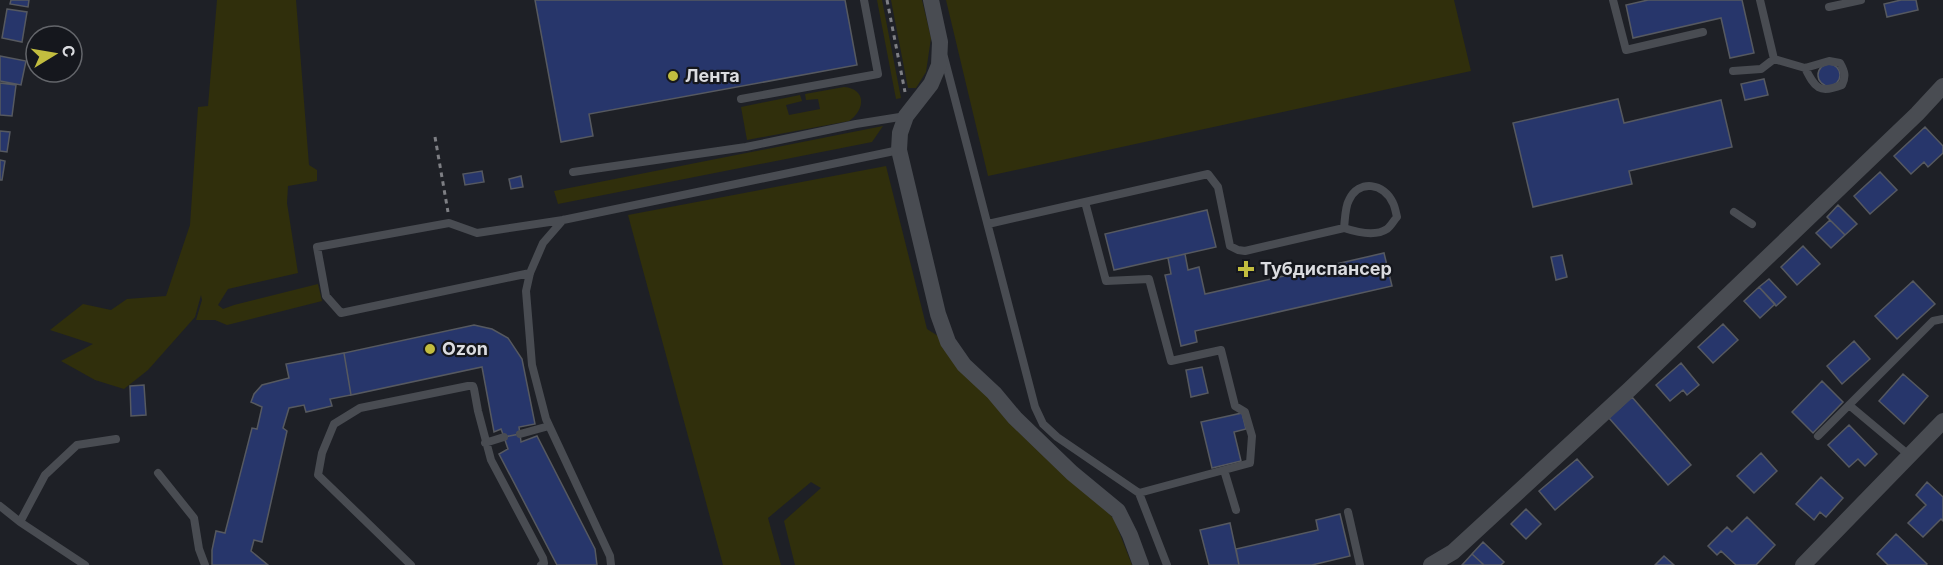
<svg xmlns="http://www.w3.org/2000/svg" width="1943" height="565" viewBox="0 0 1943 565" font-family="Inter,sans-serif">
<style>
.green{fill:#302f0c}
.building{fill:#27366b;stroke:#565960;stroke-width:1.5}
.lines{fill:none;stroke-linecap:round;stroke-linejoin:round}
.path{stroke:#7e7f84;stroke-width:3;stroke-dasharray:4.5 4.5;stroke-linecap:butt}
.service{stroke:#494c52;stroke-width:8}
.minor{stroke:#494c52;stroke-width:16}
.poi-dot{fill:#c2bd3f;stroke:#15171d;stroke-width:2}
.labels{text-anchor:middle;stroke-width:4.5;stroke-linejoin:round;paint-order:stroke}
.poi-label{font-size:18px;font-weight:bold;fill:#dbdce0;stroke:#15171d;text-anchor:start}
</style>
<rect width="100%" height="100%" fill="#1e2026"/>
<path class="green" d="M217 0H296L309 165 317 170V181L288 186 287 203 298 273 228 289 218 305 223 309 234 305 318 284 322 301 227 325 215 320H196L202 300 201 295 195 317 148 370 124 389 95 380 61 361 93 344 50 330 83 304 111 310 127 299 166 296 190 225 198 107 208 106Z
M877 0H882L901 98 896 99Z
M891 0H922L931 38 926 72 916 88H908Z
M946 0H1454L1471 71 988 176Z
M844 87C867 89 865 110 849 121L747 140 741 107 800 95 802 101 786 105 789 115 820 109 818 99 806 100 805 94Z
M883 126 872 142 558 204 554 191Z
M886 166 927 329 938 336 1114 519 1132 565H795L784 521 821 488 811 482 768 518 781 565H723L628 215Z"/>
<path class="building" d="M11 0H29L28 7 10 4Z
M535 0H845L857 65 589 114 593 136 561 142Z
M1648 0H1742L1754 53 1730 58 1721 18 1633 38 1626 5Z
M1901 0H1916L1918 10 1887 17 1884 4Z
M7 9 27 12 22 42 2 38Z
M0 56 26 61 21 85 0 81Z
M1818 75a11 11 0 1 1 22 0a11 11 0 1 1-22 0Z
M1764 79 1768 95 1745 100 1741 84Z
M0 83 16 85 12 116 0 115Z
M1618 99 1624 123 1721 100 1732 147 1629 171 1632 184 1533 207 1513 123Z
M1925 127 1943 146V153L1928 167 1924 162 1911 174 1894 156Z
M0 131 10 132 7 152 0 151Z
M0 160 5 161 2 180H0Z
M482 171 484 182 465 185 463 174Z
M1880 172 1897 190 1870 214 1854 196Z
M521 176 523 187 511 189 509 179Z
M1838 205 1857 224 1845 235 1827 217Z
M1207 210 1216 247 1114 270 1105 234Z
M1830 220 1845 235 1831 248 1816 233Z
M1803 246 1820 264 1797 285 1781 267Z
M1384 253 1392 286 1195 331 1197 342 1181 346 1165 275 1171 274 1168 258 1185 254 1188 270 1199 267 1205 294Z
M1562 255 1567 277 1556 280 1551 257Z
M1769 279 1786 297 1776 306 1759 287Z
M1913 281 1935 304 1897 339 1875 316Z
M1759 287 1775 304 1760 318 1744 301Z
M1723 324 1738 340 1713 363 1698 347Z
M474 325 492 329 508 338 522 359 535 424 519 427 520 434 504 437 501 429 494 432 482 367 351 395 344 353Z
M1854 341 1870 359 1842 384 1827 366Z
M344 353 351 395 330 399 332 406 306 412 304 405 289 408 283 428 287 431 262 542 254 540 251 551 268 565H212V550L216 531 225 533 252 428 257 429 262 407 251 402 254 394 262 385 289 378 286 364Z
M1681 363 1699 385 1687 395 1683 390 1670 401 1656 385Z
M1202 367 1208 393 1191 397 1186 370Z
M1903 374 1928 396 1904 424 1879 401Z
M1822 381 1843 402 1813 433 1792 412Z
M144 385 146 415 131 416 130 386Z
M1632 397 1691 465 1668 485 1609 418Z
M1242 413 1246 429 1234 432 1241 461 1212 468 1201 422Z
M1849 425 1877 454 1865 466 1858 459 1849 467 1828 445Z
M520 434 521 442 537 436 595 549 597 565H557L499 454 508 449 504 437Z
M1761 453 1777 471 1754 493 1737 476Z
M1577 459 1593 477 1555 510 1539 491Z
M1821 477 1843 498 1826 517 1820 512 1814 520 1796 504Z
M1927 482 1943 497V521L1941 519 1923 537 1908 523 1926 505 1916 495Z
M1526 509 1541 524 1526 539 1511 524Z
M1340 514 1350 556 1312 565H1239L1236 549 1318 530 1316 520Z
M1747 517 1775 545 1756 565H1736L1721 551 1717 555 1708 546 1727 527 1732 532Z
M1230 523 1239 565H1209L1200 530Z
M1896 534 1927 564 1926 565H1888L1877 554Z
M1483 542 1504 562 1501 565H1484L1472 554Z
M1472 554 1484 565H1462Z
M1664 556 1674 565H1655Z"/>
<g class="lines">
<path class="path" d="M887 0 905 92
M435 137 448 212"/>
<path class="service" d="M1613 0 1626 50 1703 32
M1829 7 1861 0
M944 57 1035 407 1043 424 1057 437 1139 493 1250 463 1252 436 1245 412 1235 406 1221 350 1171 361 1149 279 1106 281 1085 202
M1774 59 1805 68 1829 61 1840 63C1845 72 1846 76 1842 85 1819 94 1815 88 1805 68
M1733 71 1761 69 1774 59 1760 0
M741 99 878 74 864 0
M573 172 746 147 856 124 906 116
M1734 212 1752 224
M563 220 543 243 530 273 526 291 532 365 546 419 610 556 611 565
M988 224 1208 174 1218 187 1230 246 1238 250 1245 251 1344 228C1356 232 1375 237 1387 229 1391 226 1394 220 1397 217 1396 213 1395 207 1393 203 1384 183 1359 179 1349 200 1345 207 1345 220 1344 228
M530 273 341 313 326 296 317 247 449 223 477 233 563 220 899 150
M1849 405 1910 456
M520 434 549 426
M1818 436 1933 321 1943 319
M485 443 504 437
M1224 470 1236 510
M158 473 194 518 199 549 205 565
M1139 493 1167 565
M0 506 20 522 45 475 77 445 116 439
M1348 512 1360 565
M20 522 85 565
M411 565 318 475 322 453 334 424 360 408 468 386H473L474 389 478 411 491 460 543 558 544 563 541 565"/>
<path class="minor" d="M931 0 940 42 939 65 931 84 906 116 900 133 899 150 938 314 948 342 964 365 994 393 1015 418 1072 473 1118 511 1130 535 1141 565
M1431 565 1453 552 1630 389 1917 114 1943 86
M1803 565 1943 421"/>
</g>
<g class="poi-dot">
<circle cx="673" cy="76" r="6"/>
<path d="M1243 260h6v6h6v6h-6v6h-6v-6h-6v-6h6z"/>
<circle cx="430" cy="349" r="6"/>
</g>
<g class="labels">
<g class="poi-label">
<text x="685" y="82">Лента</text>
<text x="1260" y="275">Тубдиспансер</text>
<text x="442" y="355">Ozon</text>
</g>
</g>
<g transform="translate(54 54) rotate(79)"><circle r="28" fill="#15171d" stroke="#64666b" stroke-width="1.5"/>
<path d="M0-4.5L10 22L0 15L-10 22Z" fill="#c2bd3f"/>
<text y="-9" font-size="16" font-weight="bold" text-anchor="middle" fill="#dbdce0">С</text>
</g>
</svg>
